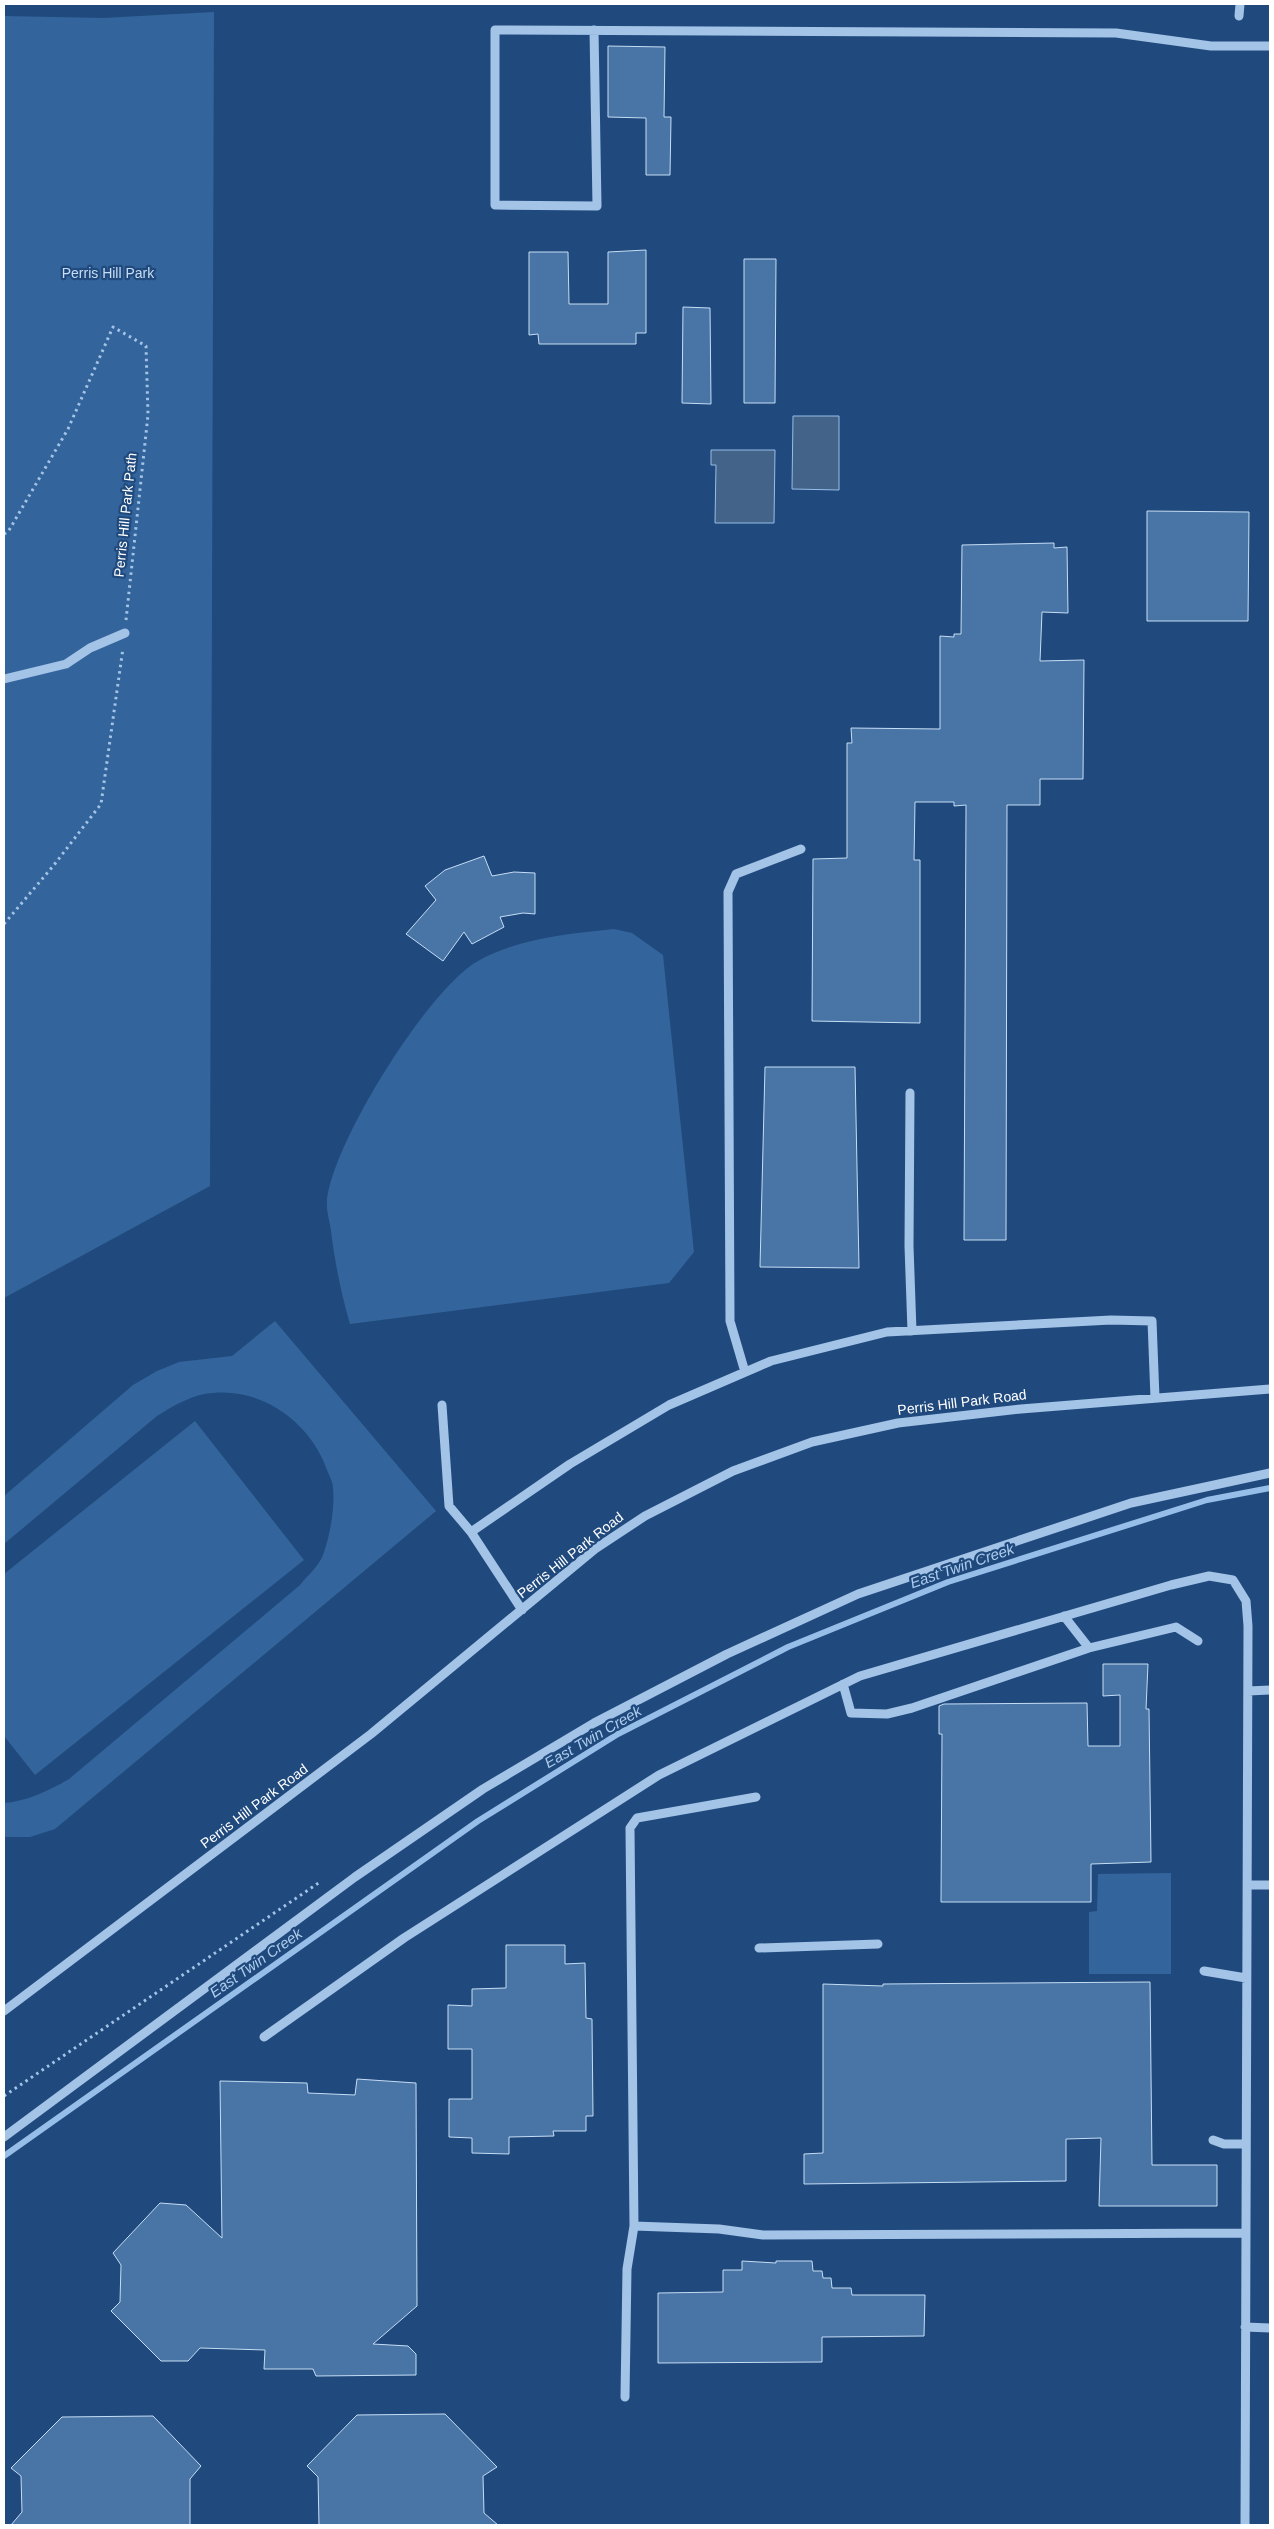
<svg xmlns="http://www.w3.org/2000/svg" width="1274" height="2529" viewBox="0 0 1274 2529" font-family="Helvetica,sans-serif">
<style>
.green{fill:#33649b}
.water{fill:#436388;stroke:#96bee8}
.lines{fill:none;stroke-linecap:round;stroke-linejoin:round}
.stream{stroke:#96bee8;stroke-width:6}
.building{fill:#4874a6;stroke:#c6ddf5}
.path{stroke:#a3c3e7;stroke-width:3;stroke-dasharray:2.5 4;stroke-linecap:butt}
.minor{stroke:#a3c3e7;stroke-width:9}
.labels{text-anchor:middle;stroke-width:4.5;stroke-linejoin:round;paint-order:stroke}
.park-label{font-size:14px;fill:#c6ddf5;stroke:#204a7d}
.street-label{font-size:14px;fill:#fff;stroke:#204a7d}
.water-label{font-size:15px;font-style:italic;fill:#aecdee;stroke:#204a7d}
</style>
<rect width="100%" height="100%" fill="#204a7d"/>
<path class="green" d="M214 12 210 1186 4 1298V16L103 18Z
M614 929 632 933 663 955 694 1252 669 1283 350 1324C341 1293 335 1263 331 1231 330 1222 326 1211 327 1201 332 1144 428 989 478 961 520 938 566 934 614 929Z
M275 1321 436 1511 55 1829 30 1837H4V1803C28 1801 48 1791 69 1779L300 1585C307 1576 319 1566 323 1555 330 1536 335 1508 333 1488 333 1482 329 1475 327 1470 311 1423 263 1388 213 1393 193 1394 173 1406 157 1416L4 1544V1496L133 1385 157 1371 179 1362 232 1356Z
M195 1421 304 1560 35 1775 4 1736V1574Z
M1171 1873V1974H1089V1912L1097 1911 1098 1874Z"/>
<path class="water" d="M793 416H839V490L792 489Z
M711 450H775L774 523H715L716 465H711Z"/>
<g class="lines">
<path class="stream" d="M4 2156 478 1821 618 1734 788 1647 948 1582 1207 1500 1270 1488"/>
</g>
<path class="building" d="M608 46 665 47 664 117H671L670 175H646V118L608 117Z
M646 250V333H636V344H539L538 334 529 335V252H568L569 304H608V252Z
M744 259H776L775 403H744Z
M683 307 710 308 711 404 682 403Z
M1147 511 1249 512 1248 621H1147Z
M1054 543V548L1067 547 1068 613 1042 612 1040 661 1084 660 1083 779H1040V805H1007L1006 1240H964L966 805 954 806V802H915L914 860H920V1023L812 1021 813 859 847 858V743H852L851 728 940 729V636L954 637V634H961L962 545Z
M484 856 492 876 514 872 535 873V914L523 913 500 917 504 927 472 944 464 932 443 961 406 934 436 900 425 886 445 870Z
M765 1067H855L859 1268 760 1267Z
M1103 1664H1148L1146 1709H1149L1151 1862 1091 1864V1902H941L942 1734H939V1706L944 1704 1087 1703 1088 1746H1120V1695L1103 1696Z
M506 1945H565V1964L585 1963 586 2018 592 2019 593 2116H586V2131H553L554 2136 509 2137V2154L472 2153V2138L449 2137V2099H472V2049H448V2005L472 2006V1989L506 1988Z
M1150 1982 1152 2165H1217V2206H1099L1101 2138 1066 2139V2181L804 2184V2154L823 2153V1984L883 1986V1984Z
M357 2079 416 2083 417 2306 373 2344 408 2346 416 2354V2375L316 2376 313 2369H264L265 2350 200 2348 188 2361H161L111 2311 120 2302 121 2265 113 2253 160 2203 186 2205 222 2238 220 2081 307 2083 308 2093 355 2095Z
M742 2261 776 2263V2261H812L813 2271H822L823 2278H831L832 2288H851L852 2295H925L924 2336 822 2337V2362L658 2363V2293L723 2292V2270H742Z
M445 2414 497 2467 483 2476 484 2513 498 2525H319L318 2477 307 2466 357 2415Z
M153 2416 201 2466 190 2479V2525H11L22 2512 21 2476 11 2468 62 2417Z"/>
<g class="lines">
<path class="path" d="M4 534 8 532 68 429 113 327 146 346 148 415 126 620
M4 924 54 865 101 804 123 648
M4 2096 320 1882"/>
<path class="minor" d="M1239 16 1240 4
M594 30 597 206 495 205V30L1116 33 1211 46H1270
M4 679 66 664 90 648 125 633
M910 1093 909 1246 912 1331
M745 1372 730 1321 728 892 736 874 801 849
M442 1405 449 1506 471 1532 522 1610
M471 1532 570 1464 669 1405 771 1361 887 1332 1111 1320 1152 1321 1155 1398
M1064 1616 1089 1648
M843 1684 851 1713 887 1714 912 1708 1089 1648 1176 1627 1198 1641
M1248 1691 1270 1690
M756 1797 637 1818 630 1828 634 2226 719 2229 763 2235 1245 2233
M1247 1885H1270
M759 1948 878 1944
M1204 1971 1246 1978
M4 2011 371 1734 595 1549 645 1516 733 1471 812 1442 898 1423 1021 1409 1270 1389
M264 2037 404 1938 659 1775 860 1676 1171 1585 1209 1576 1233 1580 1246 1601 1248 1626 1245 2525
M4 2137 355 1877 483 1789 594 1723 727 1654 858 1594 1131 1503 1270 1473
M1213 2140 1224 2144H1246
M1245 2327 1270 2328
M625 2397 627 2269 634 2226"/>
</g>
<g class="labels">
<g class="park-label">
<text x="108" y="278">Perris Hill Park</text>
</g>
<g class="street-label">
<text transform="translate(125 515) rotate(-84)" y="5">Perris Hill Park Path</text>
<text transform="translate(962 1402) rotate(-7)" y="5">Perris Hill Park Road</text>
<text transform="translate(570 1555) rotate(-38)" y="5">Perris Hill Park Road</text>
<text transform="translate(254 1806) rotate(-37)" y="5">Perris Hill Park Road</text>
</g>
<g class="water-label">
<text transform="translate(962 1566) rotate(-19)" y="5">East Twin Creek</text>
<text transform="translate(593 1737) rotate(-30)" y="5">East Twin Creek</text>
<text transform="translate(256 1963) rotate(-35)" y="5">East Twin Creek</text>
</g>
</g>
<rect width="1274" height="2529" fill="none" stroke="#ffffff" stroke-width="10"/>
</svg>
